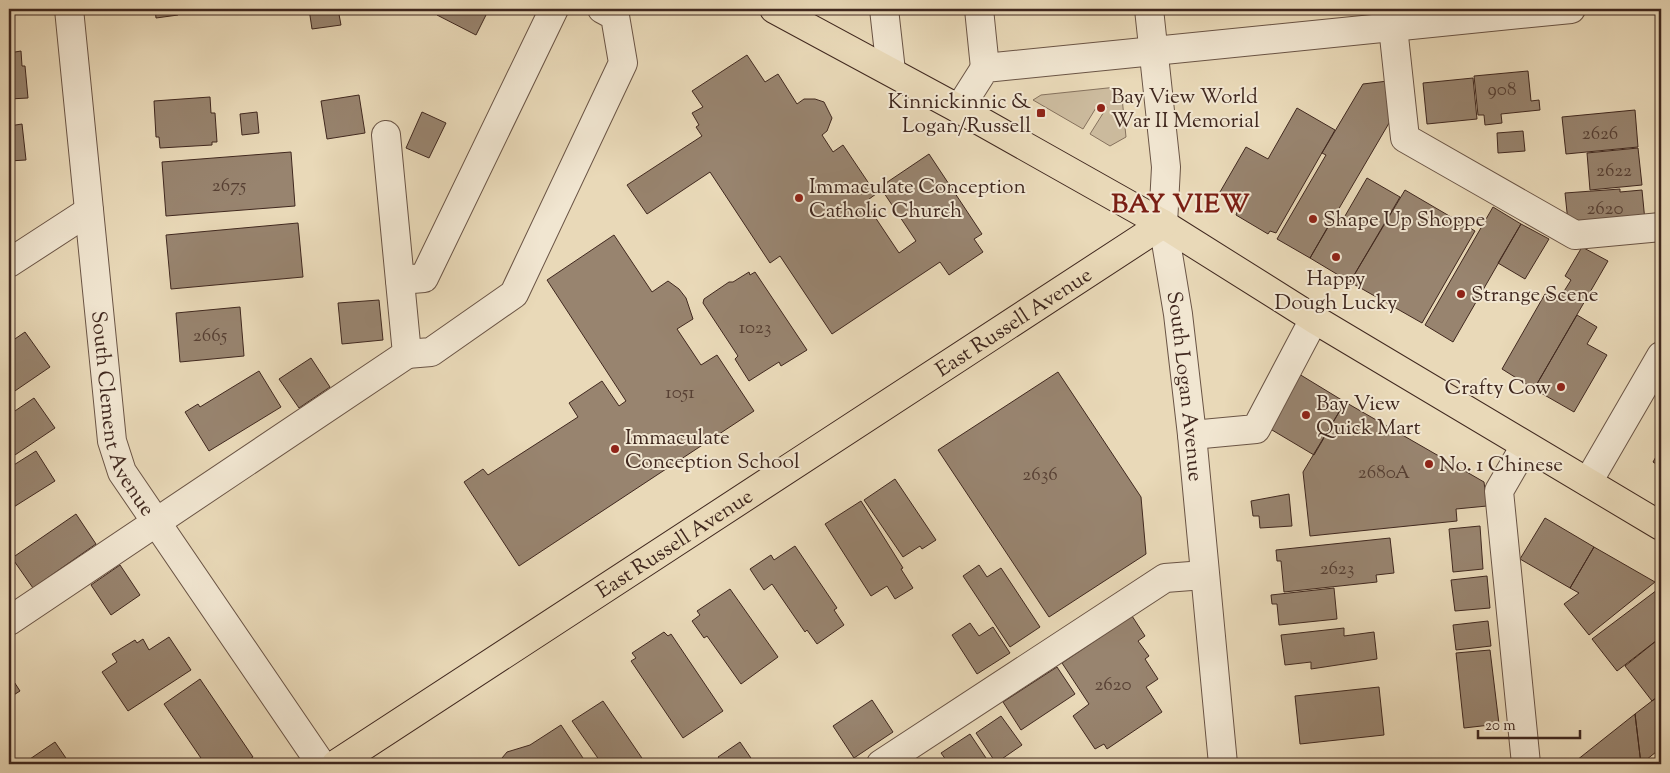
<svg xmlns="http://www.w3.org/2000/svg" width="1670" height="773" viewBox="0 0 1670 773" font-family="'Sorts Mill Goudy',serif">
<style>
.green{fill:#ccbb9e;stroke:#86725e}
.building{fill:#98846f;stroke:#40281f}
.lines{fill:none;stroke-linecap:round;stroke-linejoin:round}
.minor-casing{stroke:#6a5445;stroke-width:30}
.major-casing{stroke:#40281f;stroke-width:30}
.minor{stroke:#f1e6d1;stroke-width:28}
.major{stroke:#e9d9b8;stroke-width:28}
.poi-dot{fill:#8f2418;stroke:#f1e6d1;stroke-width:2}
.labels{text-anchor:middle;stroke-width:4;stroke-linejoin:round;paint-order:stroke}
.number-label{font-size:19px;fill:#563f33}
.poi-label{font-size:21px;fill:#40281f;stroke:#f1e6d1;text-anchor:start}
.street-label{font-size:21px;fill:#40281f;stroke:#f1e6d1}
.district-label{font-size:26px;font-weight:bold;letter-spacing:1px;fill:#7a1f14;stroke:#f1e6d1}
</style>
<rect width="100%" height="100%" fill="#e9d9b8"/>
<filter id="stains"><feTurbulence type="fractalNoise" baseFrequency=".004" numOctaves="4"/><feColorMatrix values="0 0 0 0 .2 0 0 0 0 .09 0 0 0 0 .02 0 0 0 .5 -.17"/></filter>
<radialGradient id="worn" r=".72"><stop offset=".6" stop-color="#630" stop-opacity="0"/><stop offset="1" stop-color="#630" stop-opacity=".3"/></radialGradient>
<path class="green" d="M1117 87 1121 88 1126 137 1110 146 1090 134 1107 107 1099 103 1083 129 1033 100 1041 95Z"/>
<path class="building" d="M155 9H178V15L156 18Z
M309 9H338L341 25 312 29Z
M440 9H489L476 35 437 15Z
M21 51 22 66H25L28 98 9 99V53Z
M747 55 765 82 778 74 797 104 804 99H815L824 102 832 118 827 131 822 135 833 152 843 145 876 194 865 202 899 253 916 241 880 187 929 154 982 234 974 239 983 252 949 275 940 262 832 334 780 256 770 263 710 172 647 214 627 185 702 136 696 127 699 125 692 113 703 107 692 91Z
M1528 71 1531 101 1539 100 1540 110 1501 114 1502 123 1485 125 1484 115H1478L1474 76Z
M1473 78 1477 119 1427 124 1423 83Z
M1388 81 1392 118 1310 258 1277 239 1326 155 1322 153 1363 84Z
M359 95 365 133 327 139 321 101Z
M210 97 211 113H215L217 142H212V145L160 148 159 137H156L154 101Z
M1297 108 1335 130 1276 233 1270 231 1268 234 1236 215 1238 210 1226 203 1230 197 1220 192 1246 147 1268 159Z
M1635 110 1638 147 1566 154 1562 117Z
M257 112 259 133 242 135 240 114Z
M422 112 446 123 429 158 406 148Z
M22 124 26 160 9 161V126Z
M1523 131 1525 151 1498 153 1497 133Z
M1638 148 1642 185 1590 190 1587 153Z
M291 152 295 206 166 216 162 162Z
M1367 178 1400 197 1350 282 1310 258 1330 223 1338 228Z
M1620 189V192L1642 190 1645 221 1568 222 1565 193Z
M1405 190 1475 231 1422 323 1350 282Z
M1493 207 1521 224 1453 342 1425 325Z
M298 223 303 277 171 289 166 235Z
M1521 224 1549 239 1525 279 1498 263Z
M614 235 652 292 668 281 679 289 686 298 693 319 677 329 701 365 717 355 754 411 519 566 464 482 483 469 488 475 578 417 569 403 602 381 619 406 626 401 547 280Z
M1582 247 1608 261 1534 389 1502 369 1545 294 1558 301 1571 280 1565 276Z
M749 272 750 275 755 272 807 350 781 366 779 362 749 381 735 359 738 356 703 303 704 299 729 282H733Z
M379 300 383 340 342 344 338 303Z
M240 307 244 356 180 362 176 313Z
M1577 315 1597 327 1587 344 1607 355 1574 412 1534 389Z
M25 332 50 367 9 395V343Z
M311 358 330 387 299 408 279 379Z
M259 371 281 407 209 451 185 412 198 404 200 407Z
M1058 372 1141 497 1146 554 1049 617 938 450Z
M1299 374 1345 402 1314 455 1267 427Z
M34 398 55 428 9 459V415Z
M1345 402 1484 482 1487 506 1456 509 1457 521 1310 536 1303 472Z
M1661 448V467L1653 462Z
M36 451 55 481 9 510V468Z
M895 479 936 540 922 549 920 546 903 557 864 500Z
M1289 494 1292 526 1260 528 1259 516H1253L1251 501Z
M861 501 903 568 901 569 913 588 895 599 887 586 871 596 825 524Z
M76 514 96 544 33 588 12 558Z
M1545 518 1594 547 1570 588 1520 559Z
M1480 526 1483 569 1453 572 1449 529Z
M1390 538 1394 573 1376 575 1377 582 1284 592 1281 561H1277L1276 550Z
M795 546 837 608 834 610 844 625 817 644 807 630 805 632 772 584 764 590 750 569 771 555 774 560Z
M1594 547 1655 582 1589 635 1564 604 1579 593 1570 588Z
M120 565 140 595 111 615 91 585Z
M979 565 987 577 1001 568 1040 627 1010 647 963 576Z
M1487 576 1490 608 1455 611 1451 580Z
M1661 587V637L1617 671 1592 639Z
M1334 588 1337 619 1279 625 1277 604H1272L1271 595Z
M730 589 778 657 741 684 707 636 704 638 692 621 700 615 697 611Z
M1132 616 1145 636 1138 641 1149 656 1145 659 1158 679 1146 687 1162 712 1107 749 1104 744 1095 749 1073 716 1089 704 1062 663Z
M1488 621 1491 646 1456 650 1453 625Z
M970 623 979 636 993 627 1010 653 977 674 952 635Z
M1344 628V636L1374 632 1377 659 1311 669V662L1285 665 1281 635Z
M664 632 668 636 671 634 723 711 683 738 631 661 636 658 632 653Z
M169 637 191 670 128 711 102 672 117 662 112 654 135 640 137 643 143 639 149 650Z
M1661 637V694L1652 701 1625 666Z
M1490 650 1499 724 1464 728 1456 653Z
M1057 667 1075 694 1021 730 1003 702Z
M9 674 20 691 9 698Z
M200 679 253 757 242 764H205L164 704Z
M1379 687 1384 735 1300 744 1295 696Z
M1661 694V748L1641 764 1635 714Z
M872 700 893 732 854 758 833 726Z
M603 701 646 764H602L572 721Z
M1635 714 1641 764H1572Z
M1001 716 1022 745 996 763 976 733Z
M561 725 587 764H497L507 752 530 745Z
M970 734 990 764H949L941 753Z
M55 742 70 764H29L27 761Z
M740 742 755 764H724L718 757Z"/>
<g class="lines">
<defs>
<g id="minor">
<path id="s1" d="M69 9 112 441 122 472 321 764"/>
<path d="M884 9 891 71"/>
<path d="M979 9 985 68"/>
<path id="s2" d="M1149 9 1166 167 1163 224 1178 314 1192 435 1223 764"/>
<path d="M1393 27 1405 138 1575 235 1661 227"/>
<path d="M959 109 985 68 1571 9"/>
<path d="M9 263 89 211"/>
<path d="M400 280 424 278 554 9"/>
<path d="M407 354 431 352 514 294 623 63 615 16 602 9"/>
<path d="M1192 435 1256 429 1314 319"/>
<path d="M1525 446 1499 491 1526 764"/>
<path d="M1588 482 1661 356"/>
<path d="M9 621 407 354 386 135"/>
<path d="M881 764 1165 578 1204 575"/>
</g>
<g id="major">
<path d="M774 9 959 109 1163 224 1314 319 1661 526"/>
<path id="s3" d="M336 764 1163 224"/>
</g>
</defs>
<use href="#minor" class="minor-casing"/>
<use href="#major" class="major-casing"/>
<use href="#minor" class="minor"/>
<use href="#major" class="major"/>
</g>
<g class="poi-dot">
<circle cx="1101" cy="108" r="5"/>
<rect x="1036" y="108" width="10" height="10" rx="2.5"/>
<circle cx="799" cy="198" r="5"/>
<circle cx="1313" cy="219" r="5"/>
<circle cx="1336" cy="257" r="5"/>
<circle cx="1461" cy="294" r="5"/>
<circle cx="1561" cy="387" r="5"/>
<circle cx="1306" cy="415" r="5"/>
<circle cx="615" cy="449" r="5"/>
<circle cx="1429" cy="464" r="5"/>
</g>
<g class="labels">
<g class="number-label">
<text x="1502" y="95">908</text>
<text x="1600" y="139">2626</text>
<text x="1614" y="176">2622</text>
<text x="229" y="191">2675</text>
<text x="1605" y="214">2620</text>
<text x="755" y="333">1023</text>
<text x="210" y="341">2665</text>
<text x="680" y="398">1051</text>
<text x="1384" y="478">2680A</text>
<text x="1040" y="480">2636</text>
<text x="1337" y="574">2623</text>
<text x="1113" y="690">2620</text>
</g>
<g class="poi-label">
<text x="1111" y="103">Bay View World<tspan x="1111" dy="24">War II Memorial</tspan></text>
<text x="1031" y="108" text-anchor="end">Kinnickinnic &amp;<tspan x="1031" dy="24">Logan/Russell</tspan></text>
<text x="809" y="193">Immaculate Conception<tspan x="809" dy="24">Catholic Church</tspan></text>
<text x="1323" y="226">Shape Up Shoppe</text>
<text x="1336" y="285" text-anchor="middle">Happy<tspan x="1336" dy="24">Dough Lucky</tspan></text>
<text x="1471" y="301">Strange Scene</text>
<text x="1551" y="394" text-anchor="end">Crafty Cow</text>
<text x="1316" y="410">Bay View<tspan x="1316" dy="24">Quick Mart</tspan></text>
<text x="625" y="444">Immaculate<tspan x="625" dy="24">Conception School</tspan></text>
<text x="1439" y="471">No. 1 Chinese</text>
</g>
<g class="street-label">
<text dy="7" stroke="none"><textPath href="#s3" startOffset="809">East Russell Avenue</textPath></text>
<text dy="7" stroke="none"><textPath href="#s2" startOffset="380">South Logan Avenue</textPath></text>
<text dy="7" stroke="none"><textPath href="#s1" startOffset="410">South Clement Avenue</textPath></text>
<text dy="7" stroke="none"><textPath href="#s3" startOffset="404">East Russell Avenue</textPath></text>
</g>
<g class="district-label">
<text x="1181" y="212">BAY VIEW</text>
</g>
</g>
<rect width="1670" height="773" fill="none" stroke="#e9d9b8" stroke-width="30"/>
<rect x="10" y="10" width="1650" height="753" fill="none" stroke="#40281f" stroke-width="2.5"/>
<rect x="15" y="15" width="1640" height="743" fill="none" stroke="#40281f"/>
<path d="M1478 730v8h102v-8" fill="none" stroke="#40281f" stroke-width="2.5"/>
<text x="1485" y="730" font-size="15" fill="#40281f" stroke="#f1e6d1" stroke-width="4" paint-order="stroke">20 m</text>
<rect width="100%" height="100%" filter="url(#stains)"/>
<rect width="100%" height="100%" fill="url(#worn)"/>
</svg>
